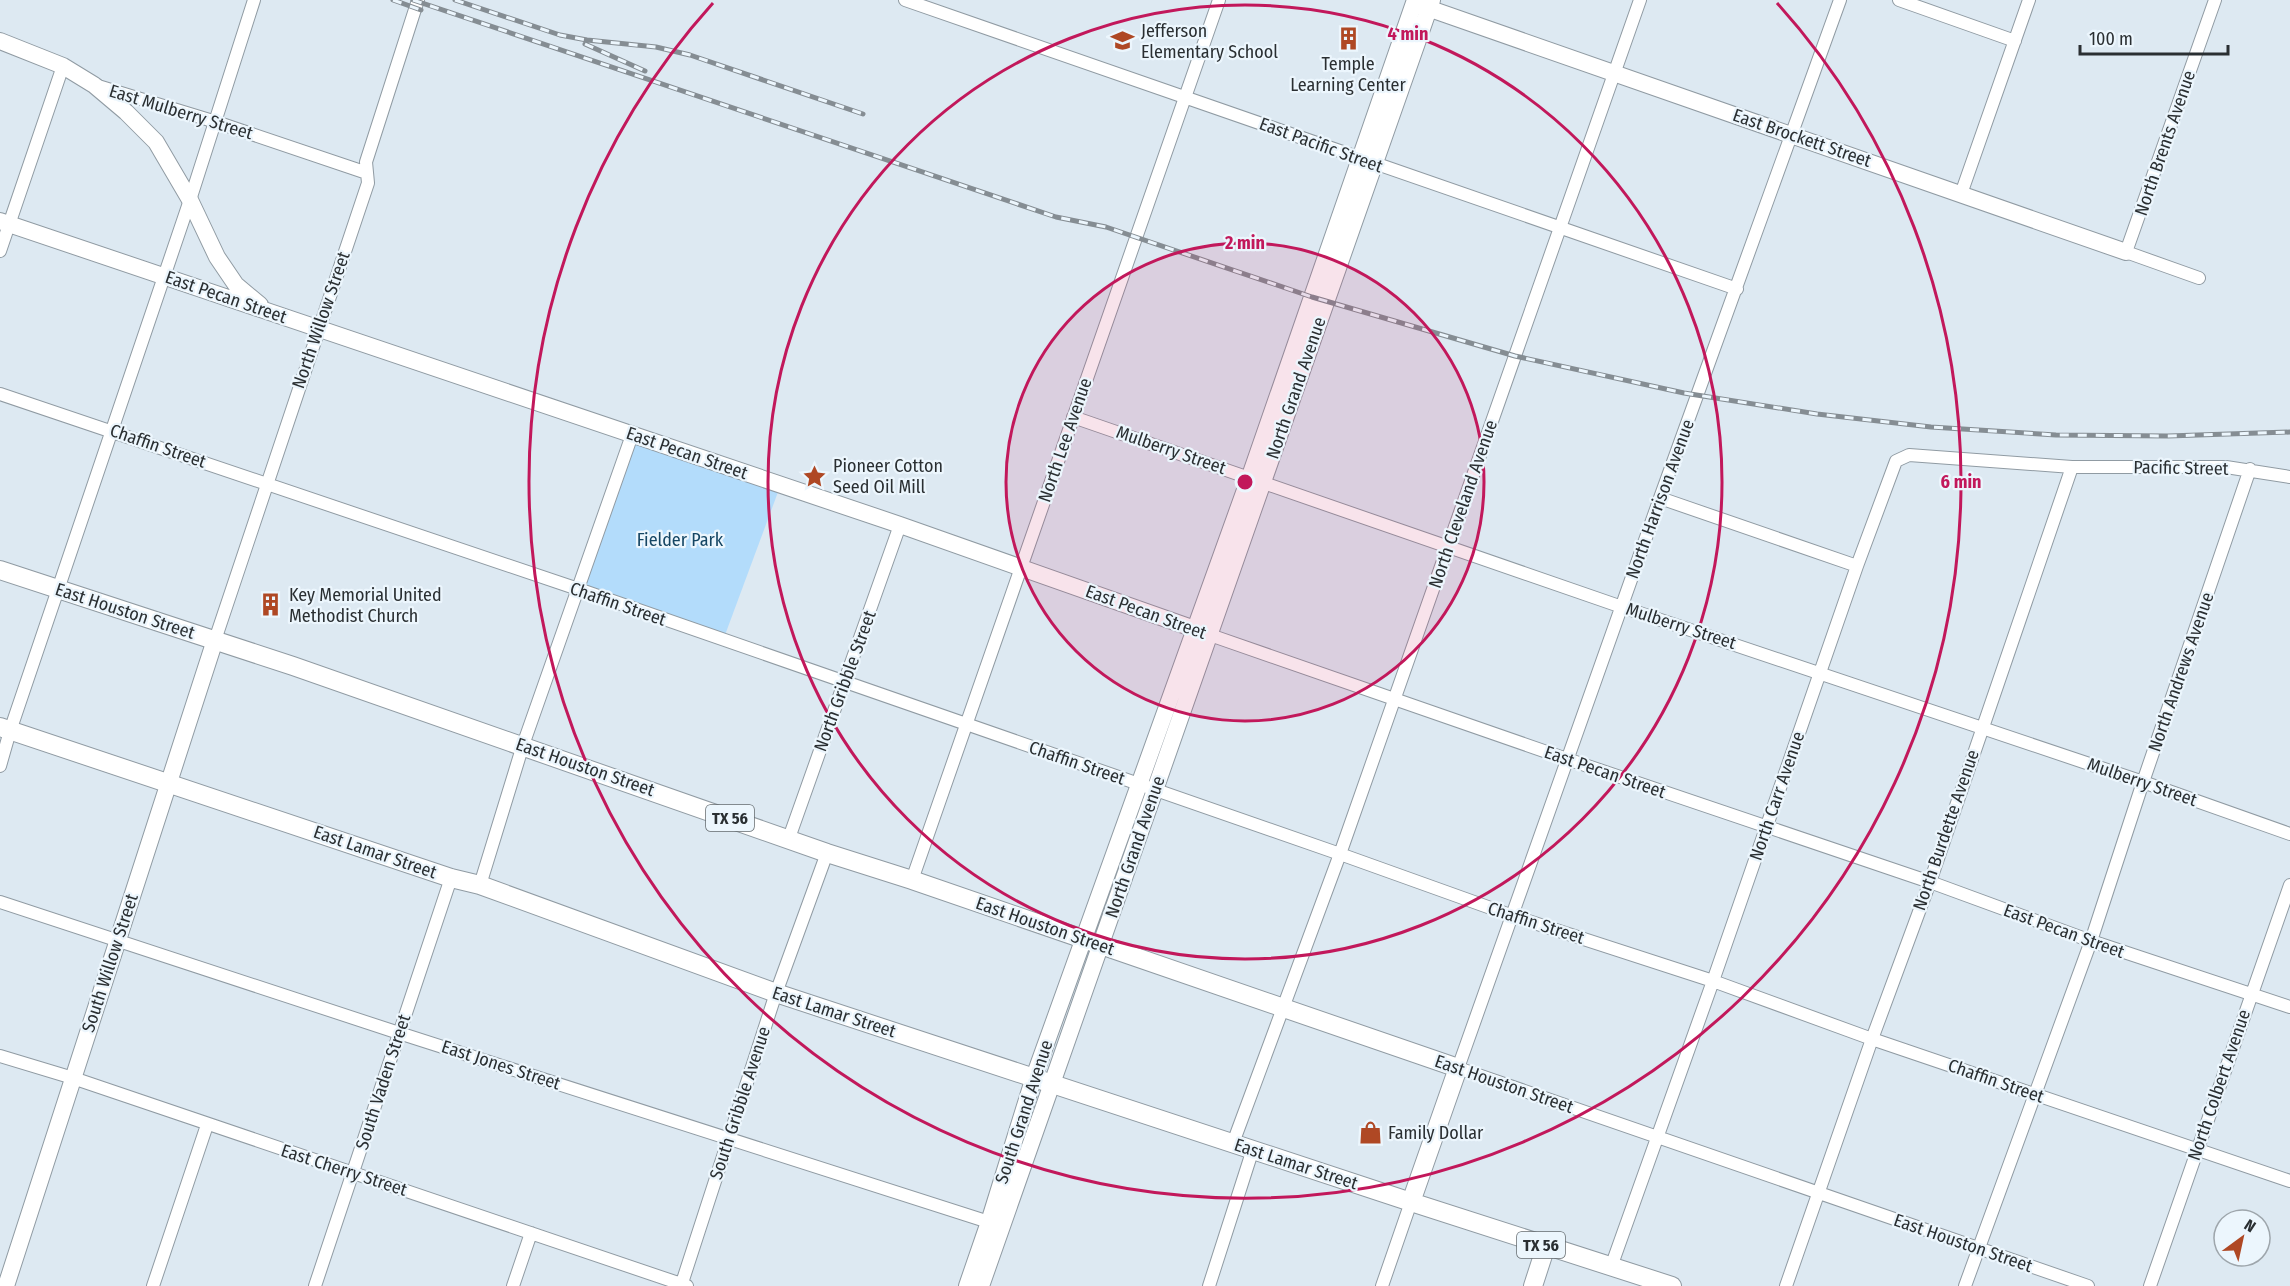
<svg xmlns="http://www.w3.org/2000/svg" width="2290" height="1286" viewBox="0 0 2290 1286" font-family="'Fira Sans Condensed',sans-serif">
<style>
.green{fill:#b3dcfb}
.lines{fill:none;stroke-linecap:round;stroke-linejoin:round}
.street-casing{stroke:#909ba3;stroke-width:14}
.secondary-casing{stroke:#909ba3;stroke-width:18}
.primary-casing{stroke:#909ba3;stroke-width:20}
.street{stroke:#fff;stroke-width:12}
.secondary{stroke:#fff;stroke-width:16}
.primary{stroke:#fff;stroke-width:18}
.rail-casing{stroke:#858d93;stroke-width:5}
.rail{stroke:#ecf6fd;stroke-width:3;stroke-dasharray:9;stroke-linecap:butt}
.ring{fill:none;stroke:#c2185b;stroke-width:3}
.labels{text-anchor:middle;stroke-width:4.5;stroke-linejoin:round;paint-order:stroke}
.shield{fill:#ecf6fd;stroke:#646b6f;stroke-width:1.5}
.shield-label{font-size:16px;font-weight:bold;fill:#2a2f32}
.poi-label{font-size:18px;fill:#2a2f32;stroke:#ecf6fd;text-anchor:start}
.street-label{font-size:18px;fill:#2a2f32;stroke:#ecf6fd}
.park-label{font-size:18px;fill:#154664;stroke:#ecf6fd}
.centre{fill:#c2185b;stroke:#ecf6fd;stroke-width:3}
.ring-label{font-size:18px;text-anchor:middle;font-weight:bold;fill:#c2185b;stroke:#ecf6fd;stroke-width:4.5;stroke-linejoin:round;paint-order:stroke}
</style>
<rect width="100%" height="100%" fill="#dde9f2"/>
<path class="green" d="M634 443 778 492 725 635 584 586Z"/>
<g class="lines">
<defs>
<path id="street" d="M905 0 1737 289
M1840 0 1660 498 1458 1068 2088 1286
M1899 0 2015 41
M98 86 216 122 367 173
M1961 194 2029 0
M0 251 63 66
M2199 278 2126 252 2215 0
M0 394 578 589 1340 854 1513 916 1713 981 1872 1039 2290 1181
M1073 417 1622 607 2143 782 2290 834
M1660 498 1857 566
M1210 635 1567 759 1930 882 2091 941 2290 1007
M215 640 368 183 366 162 418 0
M0 766 10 731 190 200 254 0
M789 838 900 525
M912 880 1219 0
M480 885 523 745 632 435
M0 902 399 1033 995 1224
M0 1056 73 1078 687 1286
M1233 1143 1340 854 1640 0
M1611 1267 1713 981 1857 566 1896 461 1909 455 2072 467H2226L2290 477
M153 1286 207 1125
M315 1286 451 878
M513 1286 531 1233
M681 1286 776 993 827 853
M1209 1286 1253 1149
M1382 1286 1411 1202
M1786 1286 1872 1039 1930 882 2072 467
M1965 1286 2091 941 2143 782 2250 469
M2150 1286 2290 885"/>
<path id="secondary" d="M1419 5 2126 252
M0 41 63 66 94 85 126 112 156 142 190 200 217 257 236 285 260 305
M0 221 900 525 1206 633
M6 1286 215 640
M967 1286 989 1222 1034 1077 1250 476 1415 0
M981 1286 1432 0"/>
<path id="primary" d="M0 570 293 666 827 853 912 880 1458 1068 1411 1202
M0 727 451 878 480 885 776 993 1411 1202 1672 1286
M1533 1286 1546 1246"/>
</defs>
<use href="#street" class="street-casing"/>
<use href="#secondary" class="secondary-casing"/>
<use href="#primary" class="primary-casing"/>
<use href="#street" class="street"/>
<use href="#secondary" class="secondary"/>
<use href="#primary" class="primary"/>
<defs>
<path id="rail" d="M393 0 421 10
M413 0 1056 217 1106 227 1312 297 1515 356 1684 393 1817 414 1931 427 2056 435 2168 436 2290 432
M455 0 560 35 587 40 656 47 690 55 863 114
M585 44 645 71"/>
</defs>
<use href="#rail" class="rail-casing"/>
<use href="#rail" class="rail"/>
</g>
<circle cx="1245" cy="482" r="239" fill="#c2185b" fill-opacity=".12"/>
<g class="ring">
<circle cx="1245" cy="482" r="239"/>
<circle cx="1245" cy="482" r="477"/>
<path d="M1777 3A716 716 0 1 1 713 3"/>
</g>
<defs>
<symbol id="building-bare" viewBox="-9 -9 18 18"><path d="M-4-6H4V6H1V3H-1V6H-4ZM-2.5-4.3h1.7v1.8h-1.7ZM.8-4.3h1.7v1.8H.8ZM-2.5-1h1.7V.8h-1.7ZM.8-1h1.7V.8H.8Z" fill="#af4824" stroke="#ecf6fd" stroke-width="2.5" paint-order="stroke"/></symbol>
<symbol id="school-bare" viewBox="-9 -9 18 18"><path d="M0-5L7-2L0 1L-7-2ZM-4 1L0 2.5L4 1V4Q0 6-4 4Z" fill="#af4824" stroke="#ecf6fd" stroke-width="2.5" paint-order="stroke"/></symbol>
<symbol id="sight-bare" viewBox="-9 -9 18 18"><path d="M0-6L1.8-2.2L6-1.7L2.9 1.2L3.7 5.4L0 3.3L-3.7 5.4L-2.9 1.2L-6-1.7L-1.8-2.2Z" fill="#af4824" stroke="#ecf6fd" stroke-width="2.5" paint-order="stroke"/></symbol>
<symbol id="shop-bare" viewBox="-9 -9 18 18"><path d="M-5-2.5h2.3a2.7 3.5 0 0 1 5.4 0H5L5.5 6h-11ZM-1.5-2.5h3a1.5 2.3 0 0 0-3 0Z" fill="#af4824" stroke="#ecf6fd" stroke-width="2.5" paint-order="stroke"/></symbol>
</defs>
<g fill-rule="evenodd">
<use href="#building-bare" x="1332" y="22" width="33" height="33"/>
<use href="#school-bare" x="1106" y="24" width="33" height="33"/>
<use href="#sight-bare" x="798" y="460" width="33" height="33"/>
<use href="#building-bare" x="254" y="588" width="33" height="33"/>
<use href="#shop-bare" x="1354" y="1116" width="33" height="33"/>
</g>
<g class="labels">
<g class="shield">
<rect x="706" y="805" width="48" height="26" rx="4.5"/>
<rect x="1517" y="1232" width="48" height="26" rx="4.5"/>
</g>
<g class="shield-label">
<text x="730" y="824">TX 56</text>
<text x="1541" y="1251">TX 56</text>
</g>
<g class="poi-label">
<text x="1141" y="37">Jefferson<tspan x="1141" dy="21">Elementary School</tspan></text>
<text x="1348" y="70" text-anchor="middle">Temple<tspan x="1348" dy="21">Learning Center</tspan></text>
<text x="833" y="472">Pioneer Cotton<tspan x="833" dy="21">Seed Oil Mill</tspan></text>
<text x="289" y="601">Key Memorial United<tspan x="289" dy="21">Methodist Church</tspan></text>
<text x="1388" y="1139">Family Dollar</text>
</g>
<g class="street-label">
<text transform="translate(181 112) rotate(17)" y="6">East Mulberry Street</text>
<text transform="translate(1802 138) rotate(19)" y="6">East Brockett Street</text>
<text transform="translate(2165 143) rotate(-71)" y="6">North Brents Avenue</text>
<text transform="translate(1321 145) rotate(20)" y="6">East Pacific Street</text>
<text transform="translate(226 297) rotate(19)" y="6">East Pecan Street</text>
<text transform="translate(321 320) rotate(-71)" y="6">North Willow Street</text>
<text transform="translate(1296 388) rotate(-71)" y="6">North Grand Avenue</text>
<text transform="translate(1065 440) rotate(-71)" y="6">North Lee Avenue</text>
<text transform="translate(158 446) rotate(19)" y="6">Chaffin Street</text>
<text transform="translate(1171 450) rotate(19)" y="6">Mulberry Street</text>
<text transform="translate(687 453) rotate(19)" y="6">East Pecan Street</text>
<text transform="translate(2181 468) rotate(1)" y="6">Pacific Street</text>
<text transform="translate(1660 499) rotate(-70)" y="6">North Harrison Avenue</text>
<text transform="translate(1463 504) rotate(-71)" y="6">North Cleveland Avenue</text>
<text transform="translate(618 604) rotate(19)" y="6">Chaffin Street</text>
<text transform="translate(125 611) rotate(18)" y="6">East Houston Street</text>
<text transform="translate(1146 612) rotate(20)" y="6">East Pecan Street</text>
<text transform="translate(1681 626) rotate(18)" y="6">Mulberry Street</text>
<text transform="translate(2181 672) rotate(-71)" y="6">North Andrews Avenue</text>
<text transform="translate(845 681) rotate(-70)" y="6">North Gribble Street</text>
<text transform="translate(1077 763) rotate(19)" y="6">Chaffin Street</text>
<text transform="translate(585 767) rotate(19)" y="6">East Houston Street</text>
<text transform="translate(1605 772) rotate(19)" y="6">East Pecan Street</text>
<text transform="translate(2142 782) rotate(19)" y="6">Mulberry Street</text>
<text transform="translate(1777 796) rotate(-71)" y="6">North Carr Avenue</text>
<text transform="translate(1946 830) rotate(-71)" y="6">North Burdette Avenue</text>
<text transform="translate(1135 847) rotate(-71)" y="6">North Grand Avenue</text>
<text transform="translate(375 852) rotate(19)" y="6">East Lamar Street</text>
<text transform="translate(1536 923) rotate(18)" y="6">Chaffin Street</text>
<text transform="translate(1045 926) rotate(19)" y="6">East Houston Street</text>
<text transform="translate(2064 931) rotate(20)" y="6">East Pecan Street</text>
<text transform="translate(110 963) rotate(-72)" y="6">South Willow Street</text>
<text transform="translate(834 1012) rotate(18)" y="6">East Lamar Street</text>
<text transform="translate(501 1065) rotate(18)" y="6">East Jones Street</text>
<text transform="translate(1996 1081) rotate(19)" y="6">Chaffin Street</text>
<text transform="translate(383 1082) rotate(-72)" y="6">South Vaden Street</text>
<text transform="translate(1504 1084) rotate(19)" y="6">East Houston Street</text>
<text transform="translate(2219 1085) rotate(-71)" y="6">North Colbert Avenue</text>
<text transform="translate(740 1103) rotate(-72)" y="6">South Gribble Avenue</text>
<text transform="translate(1024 1112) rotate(-72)" y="6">South Grand Avenue</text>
<text transform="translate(1296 1164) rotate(18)" y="6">East Lamar Street</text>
<text transform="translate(344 1170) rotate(18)" y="6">East Cherry Street</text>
<text transform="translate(1963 1243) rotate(19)" y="6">East Houston Street</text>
</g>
<g class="park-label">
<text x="680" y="546">Fielder Park</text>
</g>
</g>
<circle cx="1245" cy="482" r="9" class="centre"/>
<g class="ring-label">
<text x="1408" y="40">4 min</text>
<text x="1245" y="249">2 min</text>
<text x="1961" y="488">6 min</text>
</g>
<g transform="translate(2242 1238) rotate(33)"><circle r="28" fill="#ecf6fd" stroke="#9ea6ac" stroke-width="1.5"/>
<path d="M0-4.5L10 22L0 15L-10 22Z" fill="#af4824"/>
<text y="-9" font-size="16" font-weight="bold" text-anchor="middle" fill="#2a2f32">N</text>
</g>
<path d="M2080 45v9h148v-9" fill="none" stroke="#2a2f32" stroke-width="3"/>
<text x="2089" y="45" font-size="18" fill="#2a2f32" stroke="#ecf6fd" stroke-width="4.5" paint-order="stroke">100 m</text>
</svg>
